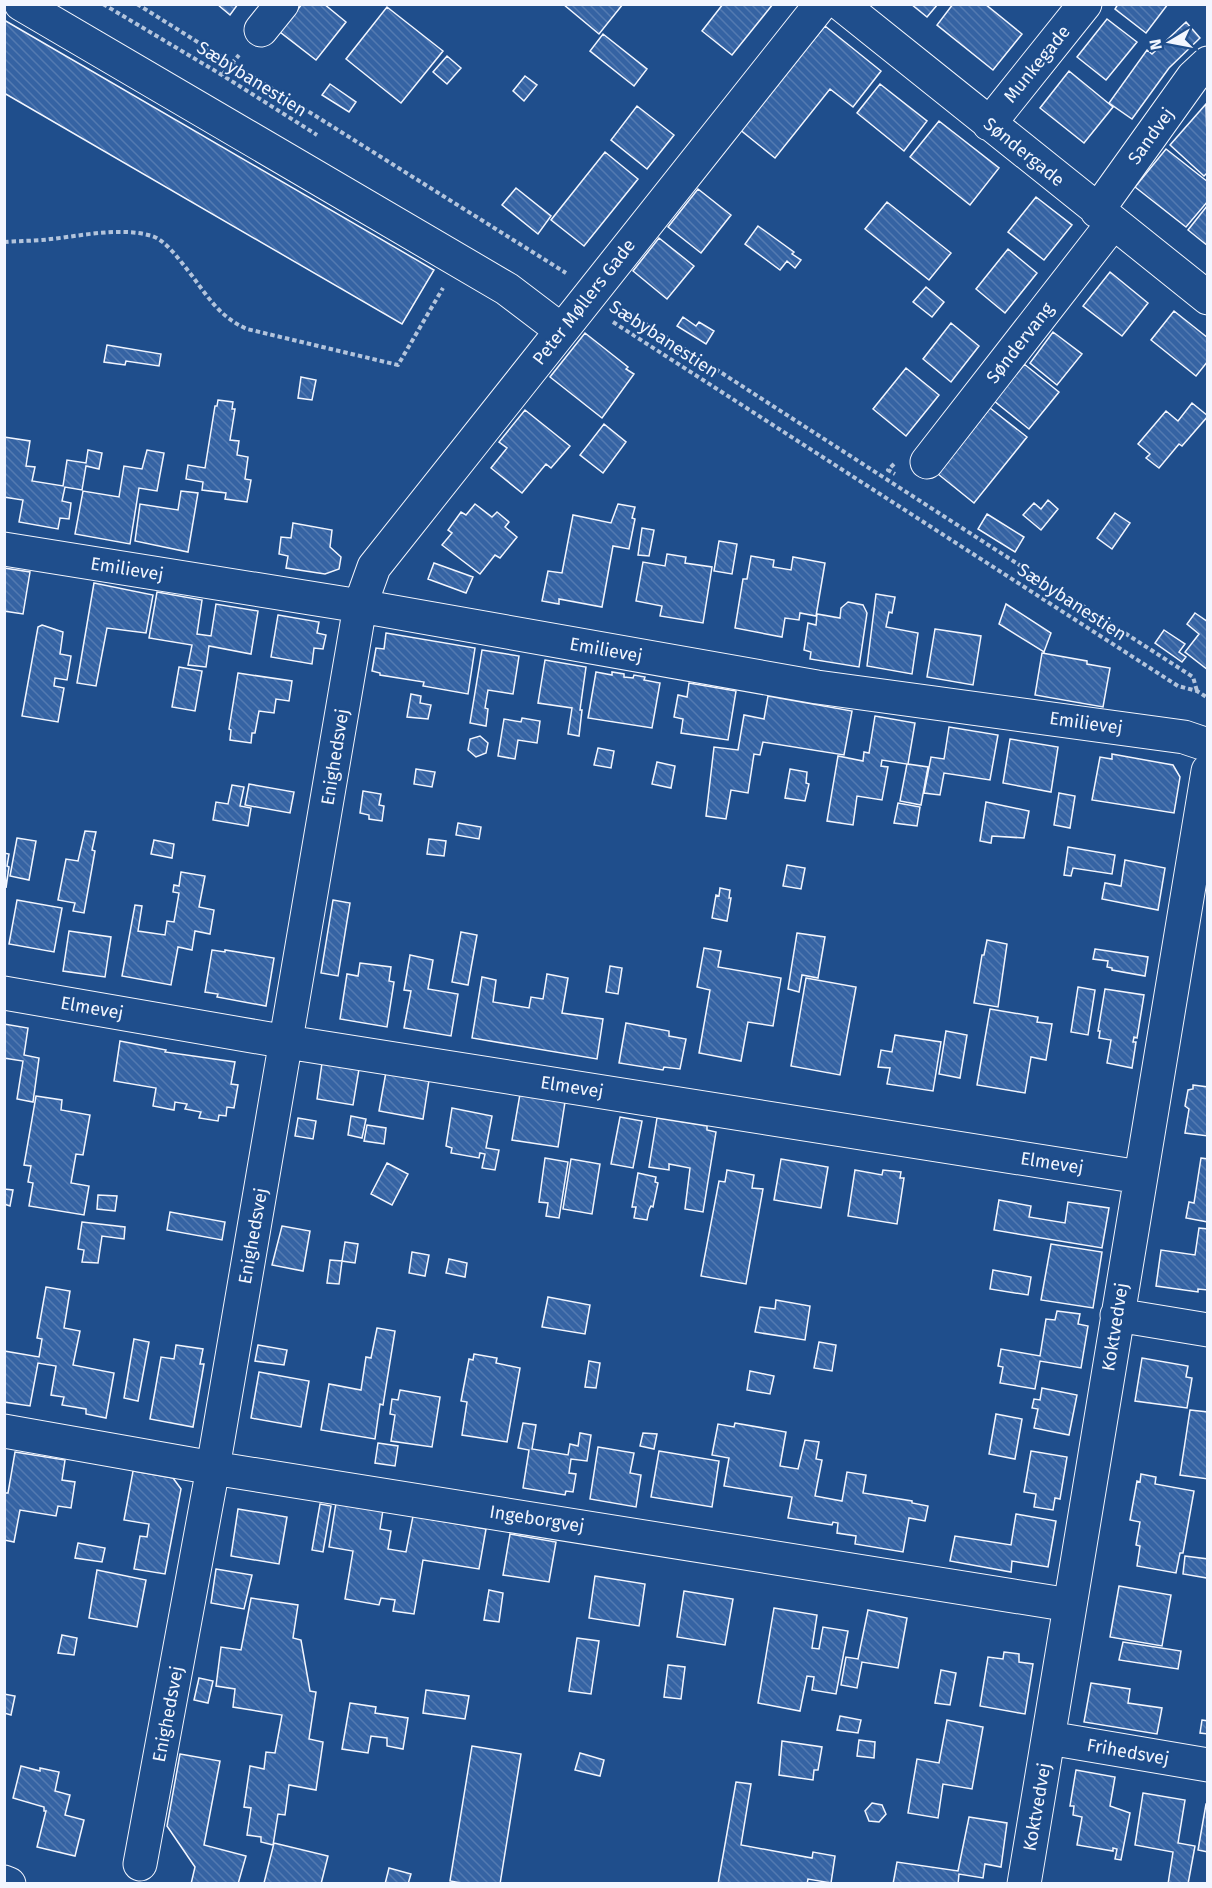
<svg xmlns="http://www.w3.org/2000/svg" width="1212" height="1888" viewBox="0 0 1212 1888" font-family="'Fira Sans',sans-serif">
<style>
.building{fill:url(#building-back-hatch);stroke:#f2f6ff;stroke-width:1.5}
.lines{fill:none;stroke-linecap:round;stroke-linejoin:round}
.minor-casing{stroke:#f2f6ff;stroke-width:35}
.path{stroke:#b3c4dc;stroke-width:4;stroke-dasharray:4.5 3;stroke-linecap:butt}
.minor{stroke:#1f4e8c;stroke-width:33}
.labels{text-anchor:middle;stroke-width:4.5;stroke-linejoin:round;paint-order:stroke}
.street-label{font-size:18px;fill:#f2f6ff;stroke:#1f4e8c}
</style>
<defs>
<pattern id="building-back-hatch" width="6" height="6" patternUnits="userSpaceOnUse" patternTransform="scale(1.5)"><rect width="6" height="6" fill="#3563a3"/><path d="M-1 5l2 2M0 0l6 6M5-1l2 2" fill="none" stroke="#537ab1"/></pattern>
</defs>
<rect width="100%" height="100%" fill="#1f4e8c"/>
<path class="building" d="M217 4H238L230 15Z
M302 4H324L346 22 316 60 280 32Z
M563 4H623L599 34Z
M723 4H773L732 55 702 31Z
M911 4H938L927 17Z
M953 4H985L1022 34 993 70 937 25Z
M1118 4H1168L1146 33 1115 9Z
M387 7 443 51 401 103 346 59Z
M1107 19 1137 42 1106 80 1077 57Z
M4 20 434 270 402 324 4 93Z
M1186 22 1200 38 1169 68 1132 119 1109 103 1147 50 1152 54Z
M825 26 881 71 853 107 830 89 775 158 739 129Z
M603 34 647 69 634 86 590 51Z
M447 56 461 68 447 84 433 72Z
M1069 71 1113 107 1084 143 1040 108Z
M525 76 537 85 524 101 513 91Z
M330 84 356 102 349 112 322 95Z
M880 84 927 121 904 151 857 113Z
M1206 104 1208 172 1204 176 1170 145Z
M637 106 674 135 647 169 611 140Z
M939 121 999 168 970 205 910 157Z
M1166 149 1208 182V201L1186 227 1135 187Z
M605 152 638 179 584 246 551 220Z
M516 188 551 216 538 234 502 205Z
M698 189 731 215 701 253 668 227Z
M1036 197 1072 225 1044 260 1008 232Z
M887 202 951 253 929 280 865 229Z
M1207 206H1208V246L1188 230Z
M758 226 794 252 792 254 801 260 795 268 787 261 780 270 745 244Z
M659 238 694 266 667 299 633 271Z
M1008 249 1037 273 1005 313 976 289Z
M1110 272 1148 303 1122 336 1083 306Z
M926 287 944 302 932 317 913 302Z
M1174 311 1208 338V361L1196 376 1151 340Z
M683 317 696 326 699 322 714 331 706 344 677 326Z
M951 323 979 346 951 382 923 359Z
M1053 332 1082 354 1057 385 1030 363Z
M585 333 628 367 626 369 634 374 602 418 550 377Z
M107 345 161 354 159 366 126 361 125 365 104 362Z
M1024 364 1059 392 1029 429 994 401Z
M906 368 939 395 906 436 873 409Z
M301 377 316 380 312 400 298 398Z
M218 400 233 402 232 409H235L230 440 239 441 237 455 248 457 245 479 251 480 247 502 225 499 226 493 202 490 203 482 186 479 188 465 205 468 215 406H217Z
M1192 403 1208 416 1182 446 1179 444 1159 468 1146 458 1150 454 1138 444 1166 411 1178 421Z
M990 408 1027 437 974 503 938 474Z
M525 410 570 446 551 468 546 464 522 493 491 468 507 448 499 442Z
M604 424 626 442 603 473 580 455Z
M4 437 30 441 26 466 35 467 32 481 63 486 67 460 86 463 88 450 102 453 99 469 86 466 82 490 65 487 62 501 71 503 69 519 60 518 58 529 19 522 23 500 4 497Z
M147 450 164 453 157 491 139 488 130 544 75 534 83 491 119 497 124 466 142 469Z
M181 491 198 493 188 552 135 541 140 504 178 510Z
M1048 500 1058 509 1041 530 1023 515 1034 503 1041 509Z
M475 504 492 517 497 512 509 522 505 527 517 537 500 558 495 555 480 574 442 545 452 533 448 530 461 512 466 515Z
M618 504 635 507 632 518 635 519 629 549 613 546 602 607 559 599V604L542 601 548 571 562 573 573 515 611 523Z
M1115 513 1130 523 1112 549 1097 538Z
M987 514 1024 537 1015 552 978 529Z
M293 523 332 530 330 547 341 557 339 569 325 574 286 568 288 556 279 554 281 537 291 538Z
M642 528 654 530 649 556 638 555Z
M719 541 737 544 732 574 714 571Z
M667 554 686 557 685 563 712 567 703 623 660 616 662 606 636 601 643 562 665 566Z
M751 556 774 560 773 567 791 570 793 557 825 563 816 616 800 613 799 620 785 618 782 637 735 628 743 579H747Z
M434 563 473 577 466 593 428 579Z
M4 568 30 572 23 614 4 611Z
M94 583 153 595 146 633 107 628 96 686 77 683Z
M157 592 202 600 197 634 211 636 216 604 258 611 251 654 209 646 206 667 188 665 192 645 149 638Z
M876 594 895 597 892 613 889 612 886 627 918 633 912 674 867 666Z
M848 602 863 605 867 613 859 667 810 659 811 652 804 650 808 623 816 625 817 614 840 618 841 608Z
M1006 604 1051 633 1044 652 999 624Z
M1195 613 1208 622V670L1185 652 1199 634 1187 624Z
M278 615 319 622 317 633 326 635 323 649 314 648 312 664 271 657Z
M42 625 63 632 60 654 71 656 67 680 55 678 54 686 64 688 58 722 22 716 38 627Z
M935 629 981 636 973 685 927 677Z
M1164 630 1185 644 1179 652 1186 657 1182 662 1155 643Z
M386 633 475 648 468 694 423 686 424 682 380 675V673L372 671 376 648 384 649Z
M482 650 519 656 513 694 488 690 485 708 488 709 486 726 470 723Z
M1042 653 1087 661V664L1110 668 1103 707 1035 695Z
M545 660 586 667 580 710H582L579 736 568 734 572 708 538 703Z
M179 667 202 671 195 711 172 707Z
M596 672 612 675V672L624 674V677L633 678 634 675 645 677 644 680 660 683 652 728 588 718Z
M238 673 292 681 289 701 276 699 274 713 259 711 255 733H252L251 743 230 740 231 730 229 729Z
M689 683 736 691 728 740 681 733 683 719 674 717 678 695 687 697Z
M411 694 421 696 420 703 431 705 428 719 407 717Z
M768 696 852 711 844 755 763 742 760 755 754 754 748 793 731 790 726 819 706 816 714 747 738 750 744 715 764 719Z
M875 716 915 723 908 764 928 767 921 805 900 801 907 764 882 760 881 766 888 767 882 800 857 796 853 825 827 821 838 756 863 761 864 752 869 753Z
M522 718 540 721 537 743 518 740 515 759 498 756 504 719 521 722Z
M949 727 998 735 990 780 944 773 940 795 924 793 931 757 944 759Z
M480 736 488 743 486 753 476 757 468 750 470 739Z
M1010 739 1058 747 1051 792 1003 783Z
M598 748 614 751 611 768 594 765Z
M1112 754 1173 765 1180 777 1174 813 1092 800 1100 757 1112 759Z
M657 762 675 766 671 788 652 784Z
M416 769 435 772 432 787 414 784Z
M790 769 807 772 806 783 809 784 805 801 785 798Z
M249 784 294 792 290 813 245 805Z
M232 785 244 787 240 806 251 808 248 826 213 820 216 802 228 804Z
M363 791 381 794 379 805 384 806 382 821 369 819V815L360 813Z
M1059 793 1075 796 1070 828 1054 825Z
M986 802 1029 811 1024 838 992 836 991 843 980 841Z
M898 803 920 807 917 826 894 823Z
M458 823 481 827 479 839 456 835Z
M85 831 96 832 92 850 95 851 84 913 73 911 75 903 58 900 66 859 78 861Z
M17 838 36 841 29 880 10 876Z
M429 839 446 841 444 856 427 854Z
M154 840 174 844 172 858 151 854Z
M1068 847 1115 855 1112 874 1073 868 1071 876 1064 875Z
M4 853 9 854 7 866 9 867 6 888Z
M1125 860 1165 868 1158 910 1102 899 1105 883 1121 886Z
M787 865 805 868 801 889 783 886Z
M181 872 205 876 199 907 214 910 210 934 195 931 192 950 178 947 171 985 122 976 135 905 142 906 138 931 165 935 167 921 174 922 179 893 173 892 174 885 179 886Z
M720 888 730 890 729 898H731L727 921 712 918 716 895 719 896Z
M17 900 62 908 54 952 9 944Z
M333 900 350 903 338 976 321 973Z
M69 931 111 937 105 977 63 971Z
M461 932 477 935 468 985 452 982Z
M797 933 825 937 818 978 802 975 799 992 788 989Z
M987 940 1007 944 998 1007 974 1003 982 955H984Z
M704 948 721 951 718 967 781 978 773 1026 748 1022 741 1061 699 1053 710 990 697 987Z
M1095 949 1148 957 1145 976 1112 970V968L1107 967 1108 961 1093 959Z
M212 950 225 952V950L274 958 266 1006 217 997 218 994 205 992Z
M410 955 433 960 428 989 458 994 451 1036 404 1028 411 991 404 990Z
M360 963 391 967 389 981 394 982 387 1027 340 1019 347 974 358 976Z
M610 966 622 968 618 994 606 992Z
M547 974 568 978 562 1013 603 1019 597 1059 472 1038 482 977 496 980 493 1002 529 1008 531 997 543 999Z
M806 978 856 987 840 1075 791 1066Z
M1078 987 1095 990 1088 1035 1071 1032Z
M1105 989 1144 995 1137 1038 1134 1037 1133 1042H1136L1132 1068 1107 1063 1111 1040 1099 1038 1100 1031H1098Z
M990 1009 1038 1017 1037 1022 1052 1024 1046 1060 1031 1057 1025 1093 977 1085Z
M626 1023 669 1031V1036L686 1039 680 1069 664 1067 663 1070 619 1063Z
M4 1024 28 1028 24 1055 39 1058 33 1102 17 1099 23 1061 4 1058Z
M946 1031 967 1035 960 1078 939 1074Z
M895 1035 941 1042 933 1091 887 1084 890 1068 878 1067 881 1050 892 1052Z
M120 1041 166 1050 165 1052 235 1062 231 1084 238 1085 234 1108 227 1107 226 1116 219 1115 218 1121 199 1118 201 1112 185 1109 187 1104 175 1102 174 1110 153 1106 156 1088 114 1081Z
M322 1063 359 1069 353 1105 317 1099Z
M386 1072 429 1080 423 1119 379 1111Z
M1193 1085 1208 1087V1136L1185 1133 1189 1109 1185 1106 1188 1090 1193 1089Z
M520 1094 565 1102 558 1147 512 1140Z
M36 1096 62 1100 61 1110 90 1115 83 1155 76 1154 71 1183 89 1186 84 1215 29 1206 33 1183 28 1182 31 1166 24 1165Z
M452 1108 492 1116 486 1148 499 1150 495 1170 482 1168 485 1154 480 1153 479 1158 451 1153 452 1148 446 1146Z
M351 1116 366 1119 362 1138 348 1135Z
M620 1117 642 1121 633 1168 611 1164Z
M298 1118 316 1121 313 1139 295 1136Z
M657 1118 707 1126V1130L716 1132 703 1212 685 1209 690 1168 669 1164V1170L649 1167Z
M367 1125 386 1128 384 1144 364 1141Z
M545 1158 568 1162 559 1218 546 1216 548 1203 539 1202Z
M1201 1158 1208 1159V1222L1186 1218 1189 1202 1194 1203Z
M571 1159 600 1164 592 1214 563 1209Z
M781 1159 828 1167 821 1208 774 1200Z
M387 1163 408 1174 392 1205 371 1194Z
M727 1170 754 1175 752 1188 763 1189 746 1284 701 1276 719 1181 725 1182Z
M855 1170 882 1175 883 1170 901 1172 900 1178H904L897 1224 848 1216Z
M638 1173 656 1177 655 1182 658 1183 653 1207 651 1206 649 1210 647 1220 634 1218 636 1207H632Z
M4 1189 13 1190 10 1206 4 1204Z
M98 1195 117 1196 115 1211 97 1209Z
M999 1200 1031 1206 1029 1217 1065 1223 1068 1202 1109 1208 1102 1248 994 1230Z
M170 1212 225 1222 222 1240 167 1230Z
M82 1222 125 1227 124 1239 102 1236 98 1263 82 1262 84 1250 78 1249Z
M282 1226 310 1231 303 1271 272 1265Z
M1199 1228 1208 1229V1290L1198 1289V1292L1156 1286 1161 1250 1195 1255Z
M345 1242 358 1244 355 1263 342 1261Z
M1051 1244 1102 1252 1093 1308 1041 1300Z
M412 1252 429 1255 425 1276 409 1273Z
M449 1259 467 1263 465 1277 446 1273Z
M330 1260 342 1261 339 1284 327 1283Z
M993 1270 1031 1277 1028 1295 990 1289Z
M46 1287 70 1291 64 1328 80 1331 73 1365 114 1373 106 1418 86 1414V1409L62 1405 64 1397 51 1395 56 1366 38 1363 30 1406 4 1402V1351L39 1357 42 1339 37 1338Z
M548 1297 590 1305 585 1334 542 1327Z
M776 1300 810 1306 805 1340 755 1332 760 1307 775 1309Z
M1057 1311 1080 1314 1078 1324 1088 1326 1081 1368 1040 1361 1035 1389 1000 1383 1003 1367 998 1366 1001 1349 1040 1356 1046 1319 1055 1320Z
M377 1328 395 1331 383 1405 380 1404 375 1439 321 1430 329 1384 361 1390 366 1357 371 1358Z
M134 1339 149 1342 138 1401 124 1398Z
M819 1342 836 1345 832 1371 814 1368Z
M176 1345 203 1349 200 1364H204L193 1427 150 1419 161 1357 174 1359Z
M258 1345 287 1350 284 1365 255 1361Z
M474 1354 497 1358 496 1363 520 1368 507 1442 462 1435 467 1402 461 1401 469 1359 473 1360Z
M1142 1358 1188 1366 1186 1377 1192 1378 1187 1408 1135 1401Z
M589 1361 600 1363 596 1388 585 1387Z
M750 1371 774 1376 770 1394 747 1390Z
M259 1372 309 1381 301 1427 251 1418Z
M1042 1388 1077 1395 1069 1435 1034 1428 1038 1409 1032 1408 1034 1399 1040 1400Z
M400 1390 440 1397 432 1447 391 1441 395 1415 390 1414 392 1399 398 1400Z
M1190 1410 1208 1412V1479L1180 1475Z
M996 1414 1022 1419 1015 1459 989 1454Z
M523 1423 536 1425 532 1449 568 1455 570 1444 578 1446 580 1433 591 1435 587 1461 571 1459 569 1473 576 1474 573 1492 566 1491 565 1495 523 1488 529 1450 518 1448Z
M735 1423 786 1432 780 1466 798 1469 805 1440 819 1442 816 1459 822 1460 815 1496 842 1501 847 1472 866 1475 863 1493 912 1501V1503L928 1506 925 1521 909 1518 903 1552 855 1544 856 1536 837 1533 838 1523 833 1522 832 1525 788 1518 792 1497 724 1486 729 1458 712 1455 718 1424 734 1427Z
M643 1433 657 1434 654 1449 640 1446Z
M378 1443 398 1446 395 1466 375 1463Z
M598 1447 634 1453 630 1473 641 1475 636 1507 590 1499Z
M659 1451 719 1461 712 1507 651 1497Z
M1031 1451 1067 1457 1060 1499 1055 1498 1053 1510 1034 1507 1036 1494 1024 1492Z
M15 1452 65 1460 62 1480 75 1482 71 1508 58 1506 56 1516 20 1510 14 1542 4 1540V1493H8Z
M133 1471 173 1478 181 1489 165 1574 134 1569 140 1536 147 1537 149 1524 124 1520Z
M1141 1474 1156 1477 1155 1484 1194 1491 1183 1553H1180L1176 1573 1137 1566 1140 1546 1136 1545 1140 1522 1130 1520 1137 1481 1140 1482Z
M336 1503 383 1510 380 1529 391 1531 388 1549 406 1552 413 1516 486 1529 479 1569 423 1560 414 1614 393 1611 395 1600 381 1598 379 1605 345 1599 353 1551 329 1547Z
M320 1504 331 1506 323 1552 312 1550Z
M238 1509 287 1517 279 1564 231 1556Z
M1016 1514 1056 1521 1048 1567 1012 1561 1011 1572 950 1561 955 1536 1011 1545Z
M510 1534 556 1542 549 1582 503 1575Z
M78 1543 105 1548 102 1562 75 1558Z
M1185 1556 1208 1559 1207 1578 1183 1574Z
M216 1569 252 1575 244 1609 211 1603Z
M97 1570 146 1580 137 1627 89 1618Z
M595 1576 645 1584 639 1626 589 1618Z
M1119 1586 1171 1595 1162 1646 1110 1637Z
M489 1590 503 1593 499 1622 484 1620Z
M684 1591 733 1599 725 1645 677 1637Z
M251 1598 298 1605 293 1638 301 1640 310 1691 316 1692 309 1739 323 1742 316 1790 289 1785 285 1815 278 1814 273 1845 261 1842V1837L247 1835 251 1808 244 1807 250 1766 264 1769 266 1752 275 1753 282 1715 233 1707 235 1689 216 1686 221 1647 241 1650Z
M774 1608 817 1615 812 1648 819 1649 823 1627 848 1631 836 1694 812 1690 814 1677 807 1676 800 1711 758 1703Z
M868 1610 907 1618 898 1668 862 1662 857 1688 841 1685 846 1657 858 1659Z
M62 1635 77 1638 74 1655 58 1653Z
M577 1638 599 1641 591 1694 569 1691Z
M1123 1642 1181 1651 1178 1669 1119 1660Z
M1004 1652 1019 1654V1662L1033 1664 1025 1714 980 1706 988 1657 1003 1659Z
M668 1665 685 1667 681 1699 664 1697Z
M941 1670 956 1673 950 1705 935 1703Z
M199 1678 213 1681 208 1703 194 1700Z
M1091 1683 1130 1689 1128 1703 1162 1708 1157 1734 1084 1722Z
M426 1690 469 1696 465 1719 423 1713Z
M4 1694 15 1696 11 1715 4 1713Z
M350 1703 376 1707 375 1713 408 1718 403 1749 387 1746V1738L371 1736 368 1753 342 1749Z
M840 1716 861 1720 858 1733 837 1730Z
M947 1720 983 1727 972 1789 943 1784 938 1818 908 1813 917 1759 939 1763Z
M1202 1720 1208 1721V1734L1200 1733Z
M859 1740 875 1742 874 1758 857 1756Z
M782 1741 822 1747 818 1770H814L813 1780 779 1775Z
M472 1746 521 1754 500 1884H467L450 1881Z
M580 1753 604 1760 600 1776 575 1770Z
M180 1754 220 1761 204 1845 246 1856 238 1884H191L195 1867 167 1826Z
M21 1766 40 1771V1768L59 1772 55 1791 70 1795 65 1815 84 1820 75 1856 37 1847 46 1811H44V1807L13 1798Z
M1076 1770 1115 1777 1110 1806 1130 1813 1121 1860 1115 1859 1117 1849 1113 1848V1851L1077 1845 1082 1817 1073 1815 1074 1806H1070Z
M736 1782 751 1784 741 1845 812 1858 813 1852 835 1856 831 1883 808 1879 807 1884H718Z
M1143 1793 1185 1800 1178 1843 1195 1846 1188 1884H1168L1173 1852 1135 1845Z
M872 1803 882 1805 886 1814 879 1822 869 1821 865 1811Z
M1206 1804H1208V1852L1198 1850Z
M969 1817 1007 1823 1001 1867 985 1864 983 1878 959 1874 958 1884H893L897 1862 958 1871Z
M274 1843 328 1856 321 1884 264 1883Z
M389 1868 411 1874 408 1884H385Z"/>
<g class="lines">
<defs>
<path id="minor" d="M21 4 507 289 561 330
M841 4 1208 298
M261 30 282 4
M989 124 1085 4
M1097 211 1193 77 1208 63
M927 462 1113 223
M4 549 360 606 817 687 1184 737 1208 745
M4 993 287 1042 1140 1177
M1117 1315 1208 1330
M4 1431 213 1468 1070 1605
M1049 1738 1208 1765
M140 1864 213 1468 360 606 374 567 821 4
M4 1882 9 1884
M1024 1884 1208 771"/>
</defs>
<use href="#minor" class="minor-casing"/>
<path class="path" d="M103 4 222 75 317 135
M137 4 566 273
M222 75 239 55
M4 242C17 241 29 241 42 240 77 237 118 226 152 236 165 240 178 258 186 268 206 293 217 316 247 329L398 365 443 288
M621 308 1193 677 1197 691
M613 322 1178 686 1197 691 1208 698
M894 464 888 470 895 474"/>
<use href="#minor" class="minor"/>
</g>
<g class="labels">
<g class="street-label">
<text transform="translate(1037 64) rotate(-51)" y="6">Munkegade</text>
<text transform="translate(252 79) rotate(32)" y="6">Sæbybanestien</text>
<text transform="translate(1151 136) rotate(-54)" y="6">Sandvej</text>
<text transform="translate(1024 152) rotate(39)" y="6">Søndergade</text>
<text transform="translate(584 302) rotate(-52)" y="6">Peter Møllers Gade</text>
<text transform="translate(664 339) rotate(33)" y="6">Sæbybanestien</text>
<text transform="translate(1020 343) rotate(-52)" y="6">Søndervang</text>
<text transform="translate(127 569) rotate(9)" y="6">Emilievej</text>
<text transform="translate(1072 602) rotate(33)" y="6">Sæbybanestien</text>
<text transform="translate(606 650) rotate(10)" y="6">Emilievej</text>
<text transform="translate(1086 723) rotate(8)" y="6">Emilievej</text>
<text transform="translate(335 757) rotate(-81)" y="6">Enighedsvej</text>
<text transform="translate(92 1008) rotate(10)" y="6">Elmevej</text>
<text transform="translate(572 1087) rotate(9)" y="6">Elmevej</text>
<text transform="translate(1052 1163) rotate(9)" y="6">Elmevej</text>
<text transform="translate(253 1236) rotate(-80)" y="6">Enighedsvej</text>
<text transform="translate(1115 1327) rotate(-81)" y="6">Koktvedvej</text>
<text transform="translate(537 1519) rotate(9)" y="6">Ingeborgvej</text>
<text transform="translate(168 1714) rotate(-79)" y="6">Enighedsvej</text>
<text transform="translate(1128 1752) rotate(10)" y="6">Frihedsvej</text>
<text transform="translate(1037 1807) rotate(-80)" y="6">Koktvedvej</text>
</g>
</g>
<rect width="1212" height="1888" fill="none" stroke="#f2f6ff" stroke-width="12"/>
<g transform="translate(1170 42) rotate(260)" stroke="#1f4e8c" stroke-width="4.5" paint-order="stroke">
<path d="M0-4.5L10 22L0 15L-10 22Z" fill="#f2f6ff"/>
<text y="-9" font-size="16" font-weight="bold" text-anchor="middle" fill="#f2f6ff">N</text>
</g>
</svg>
